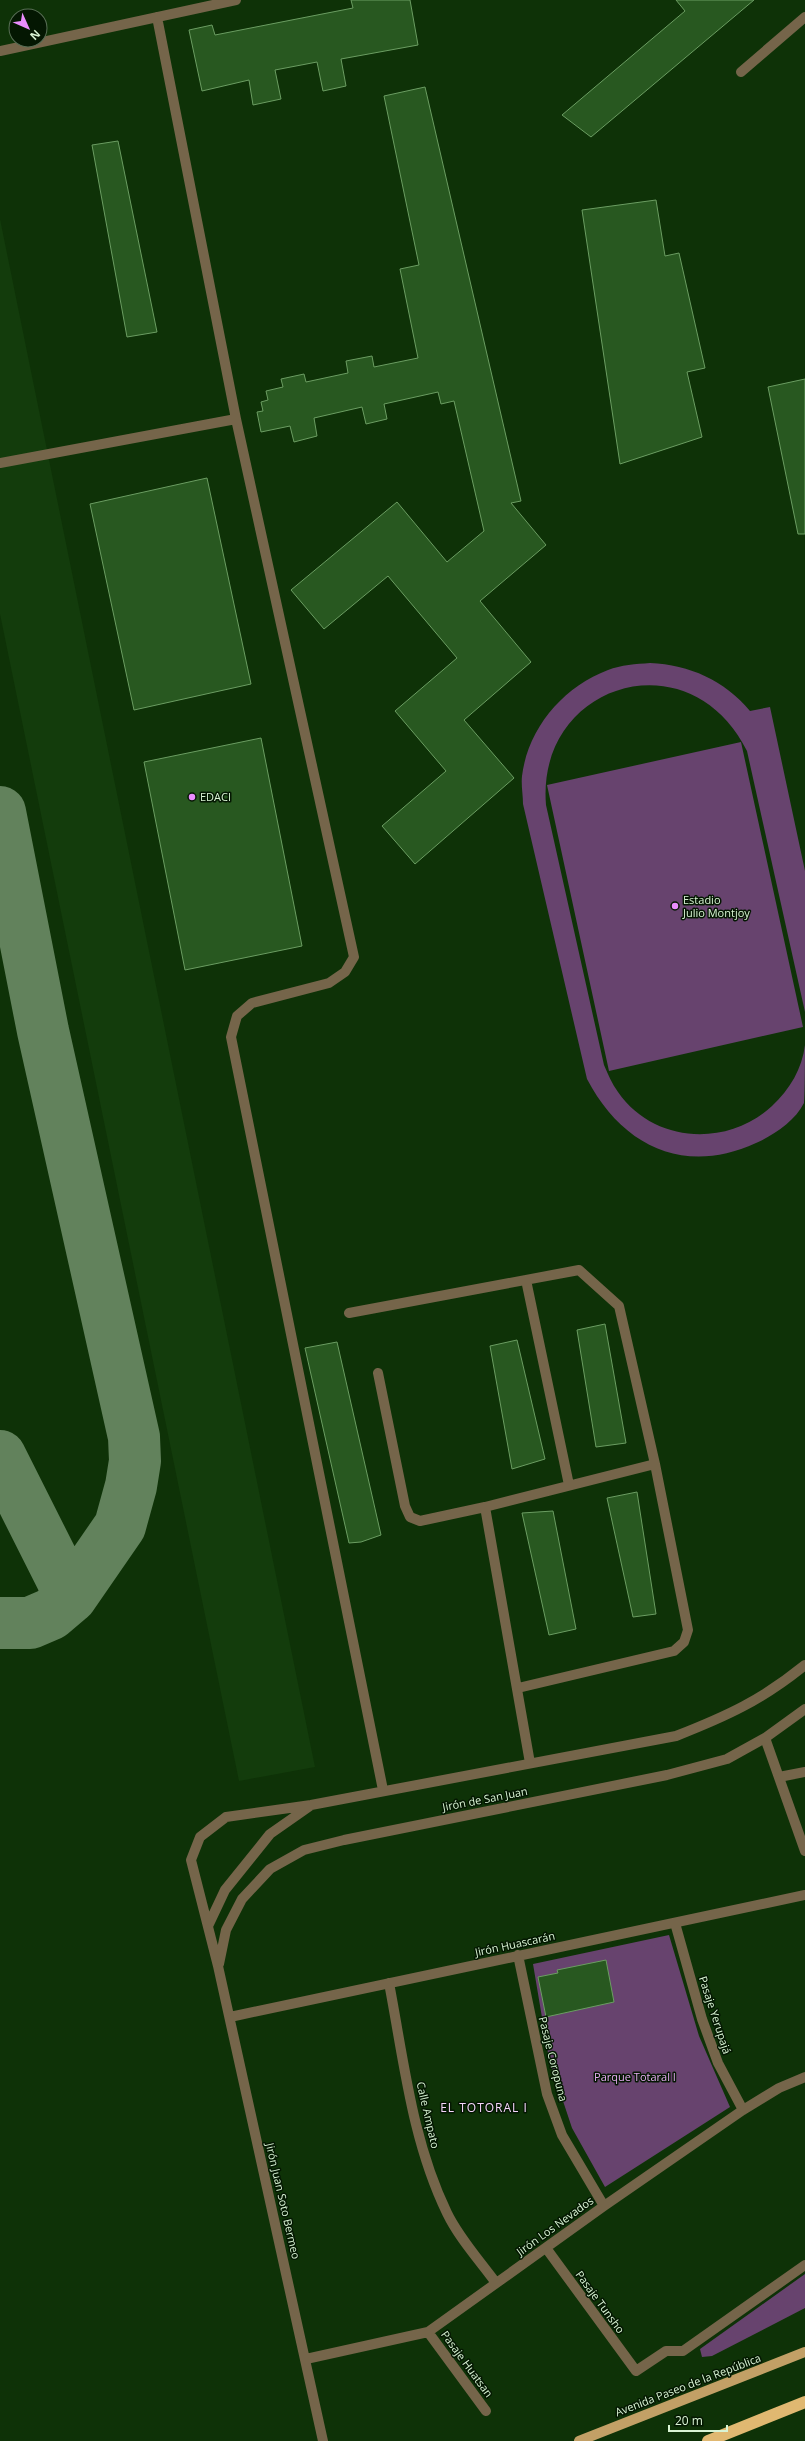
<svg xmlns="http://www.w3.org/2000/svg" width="805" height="2441" viewBox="0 0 805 2441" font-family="'Open Sans',sans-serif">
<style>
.built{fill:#133c0c}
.green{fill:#67436e}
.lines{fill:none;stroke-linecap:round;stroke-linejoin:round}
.taxiway{stroke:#62825c;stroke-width:52}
.building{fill:#285820;stroke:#6b9d62}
.minor{stroke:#75654a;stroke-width:10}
.major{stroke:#c2a066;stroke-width:10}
.highway{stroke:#e0b871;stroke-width:12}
.poi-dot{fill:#ea8dfd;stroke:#041702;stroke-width:1.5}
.labels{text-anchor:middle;stroke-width:3;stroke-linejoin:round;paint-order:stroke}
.poi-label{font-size:11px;fill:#d9f4d4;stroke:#041702;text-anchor:start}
.street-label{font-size:11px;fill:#d9f4d4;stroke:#041702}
.park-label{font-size:11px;fill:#e8adf4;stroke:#041702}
.neighbourhood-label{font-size:12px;letter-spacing:1px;fill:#f5d6fb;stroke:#041702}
</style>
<rect width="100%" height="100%" fill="#0e3207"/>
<path class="built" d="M0 219 315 1767 239 1781 0 614Z"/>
<path class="green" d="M650 663C690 665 724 680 750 711L770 707 805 871V1012L747 751C690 636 536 683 546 805L604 1065C608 1074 612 1084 618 1092 654 1144 728 1147 772 1106 790 1089 802 1069 805 1045 805 1056 805 1096 804 1103 795 1121 774 1135 756 1143 684 1176 622 1146 587 1079L523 804C523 795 521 785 522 776 528 728 563 687 608 670 621 665 636 664 650 663Z
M741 742 803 1027 609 1071 547 785Z
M669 1935 699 2036 730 2107 605 2187 572 2128 549 2059 533 1964Z
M805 2274V2308L712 2356 702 2357 700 2349Z"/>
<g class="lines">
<path class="taxiway" d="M0 812 43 1031 134 1437 135 1461 131 1486 120 1526 71 1597 51 1614 30 1623H0
M0 1456 71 1597"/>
</g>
<path class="building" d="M351 0H410L418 45 341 59 346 86 323 91 317 62 275 70 281 99 253 105 249 80 202 91 189 30 212 25 215 35 353 8Z
M676 0H754L591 137 562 115 685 11Z
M425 87 521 501 511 503 546 545 480 601 531 662 464 720 514 778 415 864 382 826 446 771 395 711 457 658 388 576 324 629 291 590 397 502 447 562 484 531 454 401 441 404 438 392 384 404 387 419 366 424 362 407 314 418 317 436 294 442 290 426 261 432 257 412 263 411 261 402 268 400 266 391 283 387 281 379 304 374 306 382 348 373 346 361 372 356 374 367 418 358 400 269 419 265 384 96Z
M118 141 157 332 127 337 92 145Z
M656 200 665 256 679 253 705 368 687 372 702 437 620 464 582 210Z
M805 379V534H798L768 387Z
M207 478 251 684 134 710 90 504Z
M261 738 302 946 185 970 144 762Z
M605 1324 626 1443 596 1447 577 1330Z
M517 1340 545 1459 512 1469 490 1346Z
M337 1342 381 1535 361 1542 349 1543 305 1348Z
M637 1492 656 1614 633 1617 607 1498Z
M553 1511 576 1629 549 1635 522 1513Z
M606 1960 614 2002 546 2017 538 1977 558 1973 557 1970Z"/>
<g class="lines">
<path class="minor" d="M157 17 236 419 354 957 345 972 329 983 252 1003 237 1016 231 1037 383 1790
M0 51 236 0
M741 72 805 17
M0 463 236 419
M526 1280 569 1485
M349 1313 579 1270 619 1306 655 1464 688 1630 684 1642 674 1651 518 1688
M378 1373 405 1506 410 1517 420 1521 485 1507
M765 1738 805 1851
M530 1763 485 1507 655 1464
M779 1777 805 1772
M675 1923 702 2019 718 2063 743 2110
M208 1926 225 1890 270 1834 310 1806
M518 1955 547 2094 562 2135 604 2206
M219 1964 226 1930 242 1899 270 1869 304 1850 344 1840 667 1775 727 1759 765 1738 805 1709
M389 1983C404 2061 412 2141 447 2213 459 2238 480 2261 496 2283
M230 2017 805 1895
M546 2248 636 2371 666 2351H683L805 2265
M428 2332 486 2411
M306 2359 428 2332 604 2206 743 2110 779 2088 805 2077
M323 2441 218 1966 191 1860 200 1837 226 1817 311 1805 676 1736C727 1716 762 1700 805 1665"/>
<path class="major" d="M579 2441 805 2352"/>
<path class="highway" d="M708 2441 805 2402"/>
</g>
<g class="poi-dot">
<circle cx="192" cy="797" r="4"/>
<circle cx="675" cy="906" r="4"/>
</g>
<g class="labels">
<g class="poi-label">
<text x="200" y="801">EDACI</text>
<text x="683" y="904">Estadio<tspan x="683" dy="13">Julio Montjoy</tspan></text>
</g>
<g class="street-label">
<text transform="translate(485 1799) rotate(-11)" y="4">Jirón de San Juan</text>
<text transform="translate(515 1944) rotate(-12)" y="4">Jirón Huascarán</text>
<text transform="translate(715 2015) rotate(72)" y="4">Pasaje Yerupajá</text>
<text transform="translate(553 2059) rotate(76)" y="4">Pasaje Coropuna</text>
<text transform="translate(428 2115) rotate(77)" y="4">Calle Ampato</text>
<text transform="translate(283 2201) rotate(77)" y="4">Jirón Juan Soto Bermeo</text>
<text transform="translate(555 2226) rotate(-36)" y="4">Jirón Los Nevados</text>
<text transform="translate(600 2302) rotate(54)" y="4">Pasaje Tunsho</text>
<text transform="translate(467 2364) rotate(54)" y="4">Pasaje Huatsan</text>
<text transform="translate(688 2385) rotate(-21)" y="4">Avenida Paseo de la República</text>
</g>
<g class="park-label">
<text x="635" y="2081">Parque Totaral I</text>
</g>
<g class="neighbourhood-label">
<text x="484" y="2112">EL TOTORAL I</text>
</g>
</g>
<g transform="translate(28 28) rotate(135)"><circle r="19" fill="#041702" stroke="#596f56"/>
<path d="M0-3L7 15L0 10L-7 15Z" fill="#ea8dfd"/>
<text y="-6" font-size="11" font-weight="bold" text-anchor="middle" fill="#d9f4d4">N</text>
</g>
<path d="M669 2425v6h58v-6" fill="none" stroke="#d9f4d4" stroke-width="2"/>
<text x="675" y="2425" font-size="12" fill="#d9f4d4" stroke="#041702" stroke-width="3" paint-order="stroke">20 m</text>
</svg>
